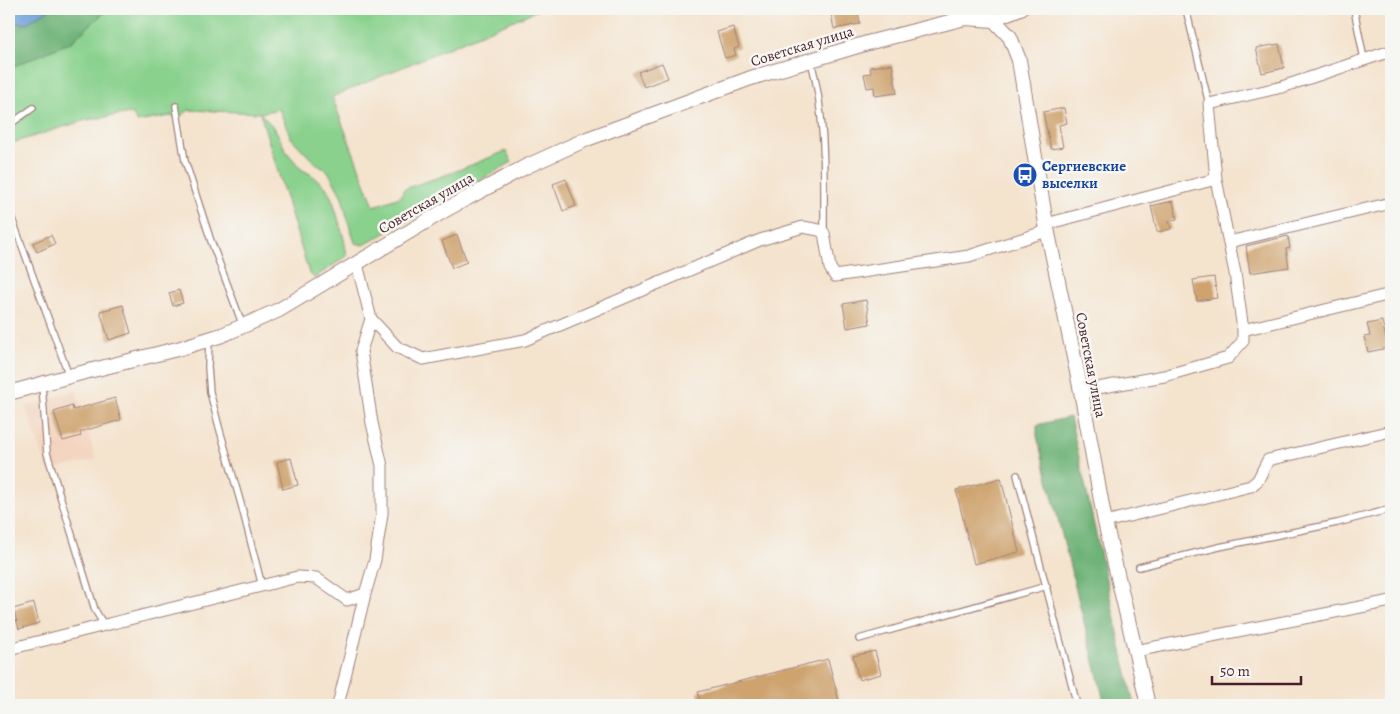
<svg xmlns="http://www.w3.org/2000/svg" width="1400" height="714" viewBox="0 0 1400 714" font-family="Alegreya,serif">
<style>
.built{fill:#f3d4be}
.green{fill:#89d18d;stroke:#6a785c}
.forest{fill:#6eb378;stroke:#5c6952}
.water{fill:#699fd7;stroke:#5a5f81}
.building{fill:#cea36e}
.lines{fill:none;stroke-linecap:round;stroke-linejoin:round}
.service-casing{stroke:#9f817c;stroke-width:8}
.minor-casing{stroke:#9f817c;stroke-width:13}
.tertiary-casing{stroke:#9f817c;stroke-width:16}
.service{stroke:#fff;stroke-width:5.5}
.minor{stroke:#fff;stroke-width:11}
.tertiary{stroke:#fff;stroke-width:14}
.labels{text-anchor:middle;stroke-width:5;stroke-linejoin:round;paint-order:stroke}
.street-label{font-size:15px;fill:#4a1f2b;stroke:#f6f6f2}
.transit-label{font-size:15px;font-weight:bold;fill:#164399;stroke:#f6f6f2;text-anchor:start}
</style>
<rect width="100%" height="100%" fill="#f6f6f2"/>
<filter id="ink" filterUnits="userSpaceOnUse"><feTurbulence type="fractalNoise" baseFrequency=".02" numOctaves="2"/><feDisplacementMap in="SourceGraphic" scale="10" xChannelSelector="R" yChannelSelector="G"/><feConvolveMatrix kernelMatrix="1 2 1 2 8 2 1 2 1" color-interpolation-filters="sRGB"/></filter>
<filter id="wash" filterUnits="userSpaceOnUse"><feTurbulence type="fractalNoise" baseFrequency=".0096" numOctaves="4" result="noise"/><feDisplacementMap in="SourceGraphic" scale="20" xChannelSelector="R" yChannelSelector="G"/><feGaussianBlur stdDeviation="1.12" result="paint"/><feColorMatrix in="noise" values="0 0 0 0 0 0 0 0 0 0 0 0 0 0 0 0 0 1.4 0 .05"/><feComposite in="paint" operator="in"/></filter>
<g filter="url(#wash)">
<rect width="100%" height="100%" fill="#f4e3cd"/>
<path class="built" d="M76 390 96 460 48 470 26 407Z"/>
<path class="green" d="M108 9H540L332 97 374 206 400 197 404 189 451 173 506 151 512 162 364 245 355 243 348 221 342 197 328 171 316 164 291 138 279 109 260 113 275 129 286 151 301 169 312 175 326 187 333 201 344 239 347 256 314 278 309 273 260 113 189 110 180 117 170 116 137 122 132 113 86 120 9 144V68L71 42Z"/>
<path class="forest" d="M50 9H108L71 42 9 68V21L25 24Z
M1070 417 1134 705H1105L1037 436V425Z"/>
<path class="water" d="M9 9H50L25 24 9 21Z"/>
<g id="blocks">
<path class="building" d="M830 9H845L846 13 858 11 860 24 834 29Z
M733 27 739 47 734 49 736 55 725 58 717 32Z
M1279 44 1284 68 1262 73 1256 48Z
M662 63 668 78 644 87 638 72Z
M892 64 897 93 875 96 874 87 867 88 864 74 871 73 870 67Z
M1064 108 1067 123 1059 125 1063 147 1051 149 1043 112Z
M566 179 576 206 563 211 553 184Z
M1173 201 1177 219 1169 221 1171 229 1157 232 1151 206Z
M51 235 55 244 37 252 33 243Z
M457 235 467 262 452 268 442 241Z
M1288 236 1290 248 1286 249 1289 267 1250 273 1246 246Z
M1214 277 1217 298 1197 301 1193 280Z
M179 290 183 303 173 306 169 293Z
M866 300 870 324 847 328 843 304Z
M123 305 131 333 109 340 100 311Z
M1382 321 1388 348 1368 352 1364 337 1370 336 1367 324Z
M115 398 121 420 80 432 81 436 63 441 54 412 72 406 73 410Z
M291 458 298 485 283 489 277 462Z
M1001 478 1019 552 974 564 956 490Z
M34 603 39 623 19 629 13 609Z
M875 651 881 674 859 680 853 656Z
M828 659 840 705H701L698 692Z"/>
</g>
</g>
<g filter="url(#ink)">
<use href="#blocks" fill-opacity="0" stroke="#9f817c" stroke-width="1"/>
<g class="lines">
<defs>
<path id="service" d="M1186 9 1209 104
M1354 9 1364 59
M811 61C826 116 824 175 824 232
M176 106 185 161 211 241 243 326
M9 125 33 108
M9 210 69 376
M209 339 208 367 210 392 219 427 241 504 262 586
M42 385 47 453 95 610 104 625
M1017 475 1077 705
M1139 567 1219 547 1337 523 1391 509
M859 639 1047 586"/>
<path id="minor" d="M994 20 1022 9
M1216 179 1235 273 1243 330
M1046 224 1216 179 1209 104 1282 87 1391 51
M1229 242 1391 203
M357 264 371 319 397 347 423 359 525 340 760 240 803 227 819 230 824 233 830 268 835 276 969 256 1047 231
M1081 391 1164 376 1228 358 1243 341V330L1391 294
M1105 522 1251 486 1258 480 1268 460 1391 431
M9 649 297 577 316 578 347 600 365 594 375 560 382 514V466L372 423 361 351 371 319
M1135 651 1391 601
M338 705 365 594"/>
<path id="tertiary" d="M9 393 77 374 181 348 222 335 243 326 279 310 447 209 525 167 587 139 751 78 871 42 965 18 994 20 1010 37 1019 60 1046 224 1081 391 1105 522 1148 705"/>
</defs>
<use href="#service" class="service-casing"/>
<use href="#minor" class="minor-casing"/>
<use href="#tertiary" class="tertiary-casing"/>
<use href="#service" class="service"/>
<use href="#minor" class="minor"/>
<use href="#tertiary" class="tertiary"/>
</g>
</g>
<defs>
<symbol id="bus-disc" viewBox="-11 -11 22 22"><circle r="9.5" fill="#1a4fb4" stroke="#f6f6f2"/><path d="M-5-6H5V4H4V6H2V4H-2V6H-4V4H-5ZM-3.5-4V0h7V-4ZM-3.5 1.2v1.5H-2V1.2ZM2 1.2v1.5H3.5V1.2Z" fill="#fff"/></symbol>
</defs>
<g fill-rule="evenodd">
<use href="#bus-disc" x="1011" y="161" width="28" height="28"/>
</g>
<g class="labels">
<g class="street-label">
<text transform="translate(802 46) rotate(-17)" y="5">Советская улица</text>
<text transform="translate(426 203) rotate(-30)" y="5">Советская улица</text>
<text transform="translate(1091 365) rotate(79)" y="5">Советская улица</text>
</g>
<g class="transit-label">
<text x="1042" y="171">Сергиевские<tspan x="1042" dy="17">выселки</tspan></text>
</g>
</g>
<rect width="1400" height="714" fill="none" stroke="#f6f6f2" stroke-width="30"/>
<path d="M1212 676v8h89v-8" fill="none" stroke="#4a1f2b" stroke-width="2.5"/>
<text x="1220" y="676" font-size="15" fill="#4a1f2b" stroke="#f6f6f2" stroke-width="4" paint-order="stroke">50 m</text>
</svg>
